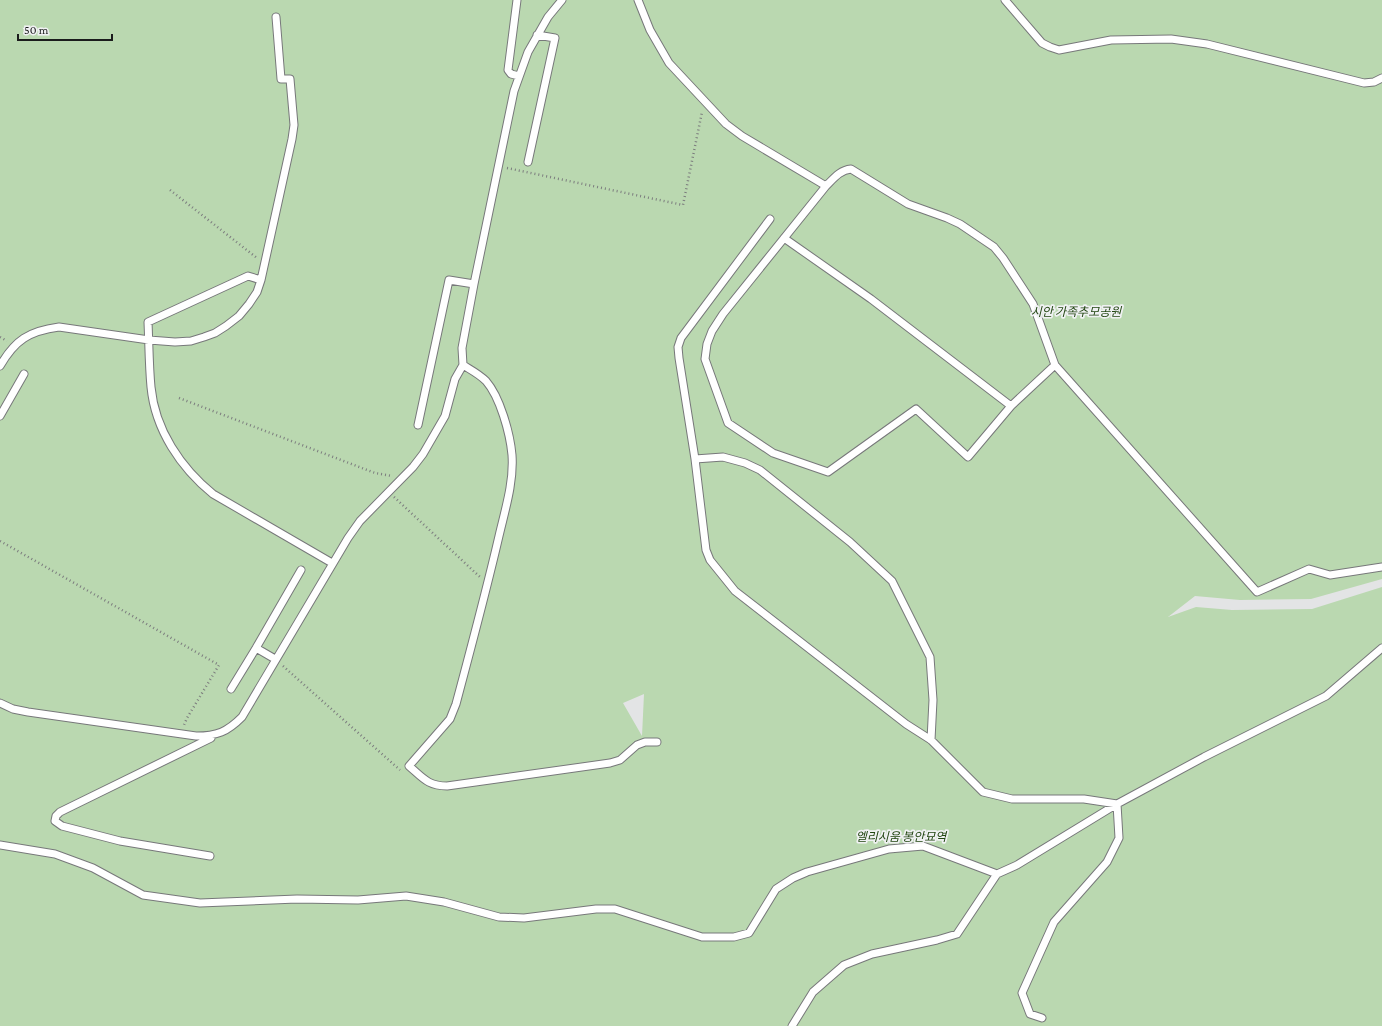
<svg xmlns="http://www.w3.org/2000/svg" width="1382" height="1026" viewBox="0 0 1382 1026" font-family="'Crimson Pro','Noto Sans KR',serif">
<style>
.green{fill:#bad8b0;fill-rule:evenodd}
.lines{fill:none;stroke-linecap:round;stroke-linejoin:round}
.service-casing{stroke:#77787a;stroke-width:9}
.path{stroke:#7c7d7e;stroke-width:2.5;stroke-dasharray:1 3;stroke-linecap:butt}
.service{stroke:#fff;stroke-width:7}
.labels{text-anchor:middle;stroke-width:3.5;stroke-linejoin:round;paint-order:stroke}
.park-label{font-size:12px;font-style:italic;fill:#204510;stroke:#f0f1f3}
</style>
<rect width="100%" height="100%" fill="#e3e4e5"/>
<path class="green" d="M0 0H1382V579L1311 599 1240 600 1195 596 1168 617 1196 607 1232 610 1312 609 1382 587V1026H0ZM644 694 642 736 623 703Z"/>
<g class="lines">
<defs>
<path id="service" d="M517 0 508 70 511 74 519 76
M638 0 650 30 669 63 726 124 742 136 826 186
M1005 0 1042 43 1050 47 1059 50 1111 40 1171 39 1207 44 1364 83 1374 82 1382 78
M528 162 555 38 537 35
M770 219 681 338 678 347 679 358 695 459 706 550 710 560 735 591 906 724 931 740 983 792 1012 799H1084L1117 804 1119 838 1107 862 1054 922 1022 993 1030 1014 1042 1018
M784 238 871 299 1011 406
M261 280 248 276 148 322C149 344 149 366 151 387 155 430 181 468 213 494L332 563
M463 365C471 370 479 374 486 381 500 397 510 433 512 455 514 482 505 510 499 536 486 592 471 648 456 704L450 719 409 766C423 778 428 786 447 786L610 763 620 760 637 745 645 742H657
M1055 365 1033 304 1003 258 994 247 960 224 947 218 908 204 851 169C840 170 834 178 826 186L723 314 712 331 707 344 705 359 728 423 773 453 828 472 916 409 968 457 1011 406 1055 365 1257 592 1309 569 1330 575 1382 567
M0 366C15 340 29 331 59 327L149 340 175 342 191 341 204 337 215 333 226 326 239 316 249 304 257 292 261 280 292 139 294 125 290 79H281L276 17
M0 416 24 374
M418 425 449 280 474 284
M695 459 723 457 745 463 760 470 850 542 892 581 930 657 933 700 931 740
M256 648 275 659
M231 689 256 648 301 570
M0 703 13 709 28 712 196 736C217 736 227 732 242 717L348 538 360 521 413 467 423 454 445 416 455 379 463 365 462 348 474 284 514 91 528 52 548 17 562 0
M0 845 55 854 93 868 143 895 200 903 297 899 358 900 406 896 444 902 499 917 524 918 596 909H615L702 937H734L749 933 776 889 793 878 807 872 889 849 923 846 997 874 1017 865 1117 804 1204 757 1326 696 1382 648
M210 856 120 841 62 826 55 821 56 816 60 812 211 738
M792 1026 813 992 844 965 872 954 937 940 957 934 997 874"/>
</defs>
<use href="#service" class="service-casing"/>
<path class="path" d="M507 168 683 205 702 112
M170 190 257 258
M0 337 7 341
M179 398 375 473 392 476
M394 497 480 577
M0 541 219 665 187 718 184 725
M283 666 400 770"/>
<use href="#service" class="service"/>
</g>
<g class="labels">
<g class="park-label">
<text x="1076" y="316">시안 가족추모공원</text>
<text x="901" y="841">엘리시움 봉안묘역</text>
</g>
</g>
<path d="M18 34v6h94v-6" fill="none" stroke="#1b1c1c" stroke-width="2"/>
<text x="24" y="34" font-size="12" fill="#1b1c1c" stroke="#f0f1f3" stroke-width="3" paint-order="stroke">50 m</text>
</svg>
